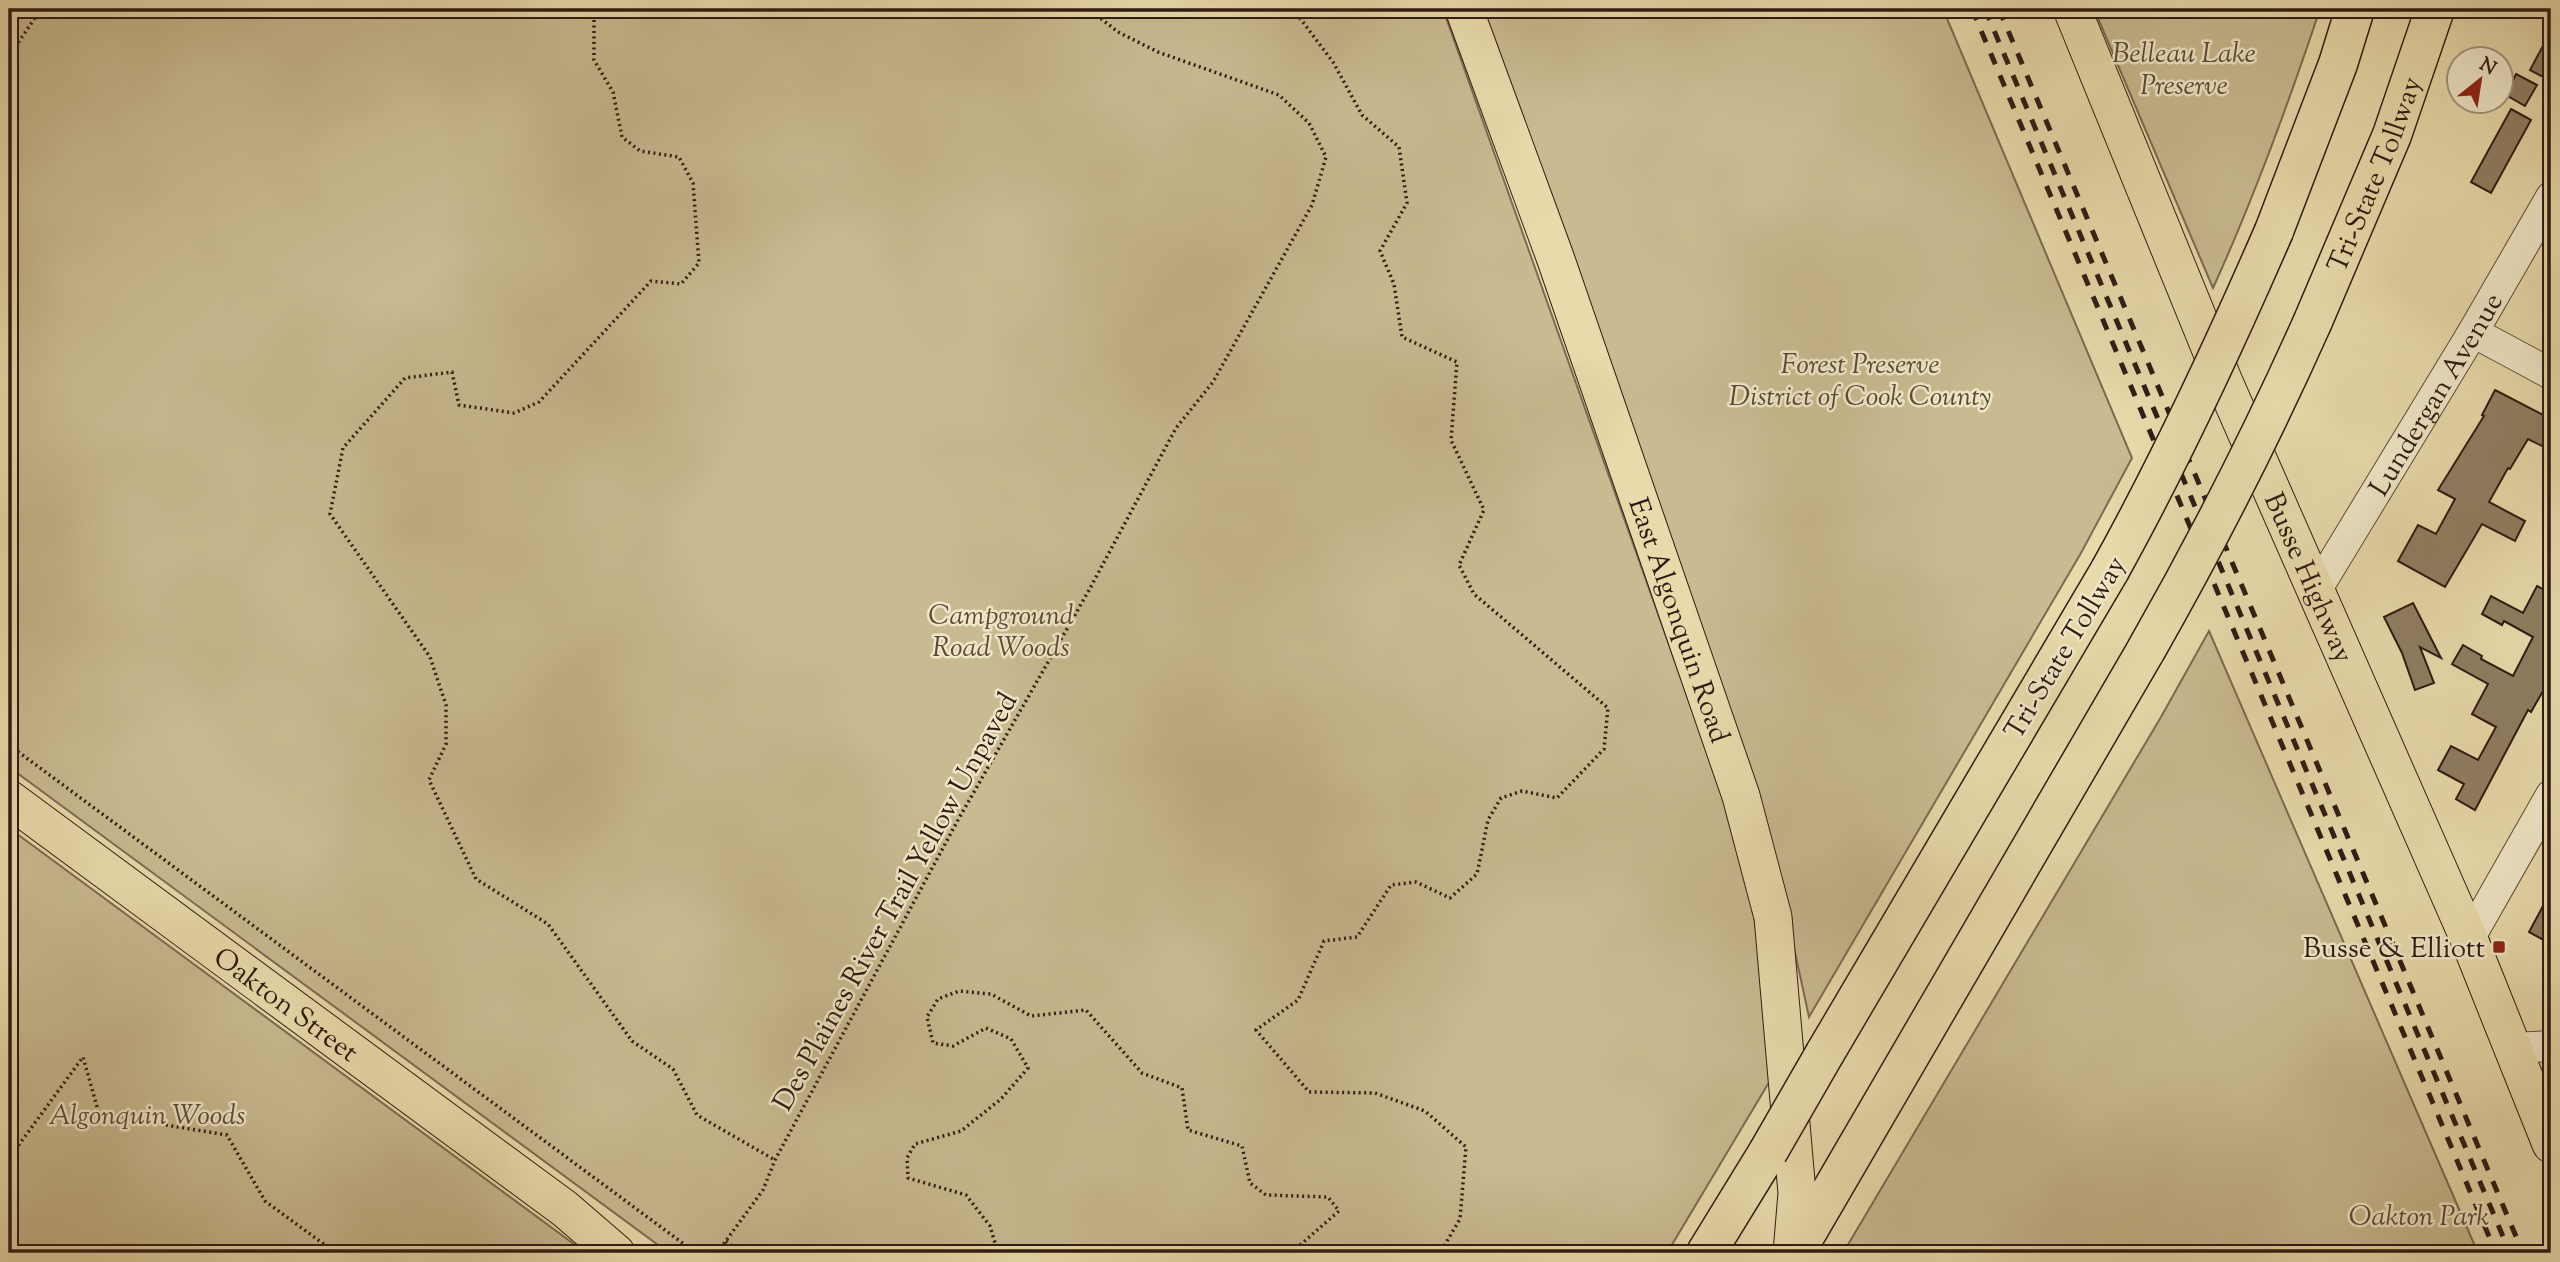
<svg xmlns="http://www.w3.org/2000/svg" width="2560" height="1262" viewBox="0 0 2560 1262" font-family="'Sorts Mill Goudy',serif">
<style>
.green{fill:#c9ba91;stroke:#7c6a52;stroke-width:2}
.building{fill:#8f7e62;stroke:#2f1b12;stroke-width:2}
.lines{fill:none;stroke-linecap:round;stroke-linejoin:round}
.minor-casing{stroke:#5d4b38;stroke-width:32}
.major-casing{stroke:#2f1b12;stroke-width:39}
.highway-casing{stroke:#2f1b12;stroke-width:41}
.path{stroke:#2f1b12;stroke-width:3.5;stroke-dasharray:2 3.5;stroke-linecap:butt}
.minor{stroke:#f0e7c8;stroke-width:30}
.major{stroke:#e8daab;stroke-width:37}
.highway{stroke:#e8daab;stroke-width:38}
.rail{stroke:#2f1b12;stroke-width:5;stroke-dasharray:12 12;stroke-linecap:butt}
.highway-bridge-casing{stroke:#2f1b12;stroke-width:41;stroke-linecap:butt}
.highway-bridge{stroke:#e8daab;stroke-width:38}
.poi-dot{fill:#8f2418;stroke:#f0e7c8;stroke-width:2.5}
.labels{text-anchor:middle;stroke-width:5;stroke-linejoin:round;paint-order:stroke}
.park-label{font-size:28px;font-style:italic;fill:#5d4b38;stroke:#f0e7c8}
.street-label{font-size:28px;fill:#2f1b12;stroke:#f0e7c8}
.poi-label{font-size:28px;fill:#2f1b12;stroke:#f0e7c8;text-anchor:end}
</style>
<rect width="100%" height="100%" fill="#e8daab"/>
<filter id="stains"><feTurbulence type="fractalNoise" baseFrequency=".00286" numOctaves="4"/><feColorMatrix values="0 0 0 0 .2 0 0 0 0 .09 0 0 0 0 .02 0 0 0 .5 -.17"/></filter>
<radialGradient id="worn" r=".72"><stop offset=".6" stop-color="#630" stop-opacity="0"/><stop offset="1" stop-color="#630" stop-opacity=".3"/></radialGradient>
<path class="green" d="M9 9H1443L1732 822 1752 903 1777 1069 1667 1253H669L9 767Z
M1478 9H1943L2132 458 2081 553 1809 1017 1786 911Z
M2094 9H2320C2289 102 2254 198 2213 288Z
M2209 631 2478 1253H1843L2161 717Z
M9 828 586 1253H9Z"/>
<path class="building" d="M2551 31V81L2530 70Z
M2516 74 2537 85 2525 106 2506 95Z
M2511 109 2531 120 2491 193 2471 182Z
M2495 390 2551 419V429L2542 446 2528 439 2510 469 2508 468 2489 502 2525 521 2515 541 2482 524 2445 587 2398 561 2418 525 2436 534 2455 499 2438 490 2484 416 2482 415Z
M2537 586 2551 593V686L2547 684 2531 712 2528 710 2475 810 2456 799 2464 784 2438 770 2451 746 2478 760 2496 727 2472 714 2488 684 2452 664 2463 645 2482 656 2481 659 2513 676 2533 637 2504 621 2502 625 2482 614 2491 596 2523 613Z
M2413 603 2441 658 2420 647 2434 683 2415 690 2402 653 2384 617Z
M2551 891V944L2529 932Z"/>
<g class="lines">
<defs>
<g id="minor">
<path d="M2473 332 2551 374"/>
<path id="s1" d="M2317 589 2473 332 2551 197"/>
<path d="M2469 939 2551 795"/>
<path d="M2513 1048 2551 1046"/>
</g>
<g id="major">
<path id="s2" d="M1464 9 1555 257 1741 796 1773 917 1797 1193 1792 1253"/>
<path id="s3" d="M2072 9 2224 382 2469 939 2551 1144"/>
<path id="s4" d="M9 799 565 1209 616 1253"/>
</g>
<g id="highway">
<path d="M2274 231 2338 64 2355 9"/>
<path id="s5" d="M2313 321 2392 135 2435 9"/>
<path d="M1825 1053 2110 570"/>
<path d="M1706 1253 1768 1152"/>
<path d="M1795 1253 2146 650"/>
</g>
</defs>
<use href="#minor" class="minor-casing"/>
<use href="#major" class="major-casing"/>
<use href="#highway" class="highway-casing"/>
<path class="path" d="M594 9V60L613 92 622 137 640 151 679 157 693 183 699 263 681 284 651 281 539 402 514 413 459 405 452 372 405 378 343 448 330 514 430 657 446 705V744L429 780 476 879 548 924 632 1041 673 1069 697 1115 775 1160
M1293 9 1333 62 1362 115 1399 147 1407 203 1380 251 1394 284 1402 337 1457 362 1451 440 1484 510 1459 565 1474 594 1608 708 1604 749 1557 798 1522 791 1501 798 1488 820 1477 874 1450 898 1416 882 1391 885 1357 937 1324 941 1298 1000 1256 1030 1309 1092 1375 1093 1425 1111 1466 1147 1460 1219 1440 1253
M9 56 41 9
M9 745 696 1253
M9 1194 18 1146 83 1057 99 1114 227 1135 265 1201 336 1253
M726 1241 740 1253
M717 1253 763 1190 775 1160 958 820 1088 592 1176 428 1213 382 1312 205 1326 157 1309 123 1279 95 1158 52 1118 32 1089 9
M998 1253 990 1226 966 1195 908 1178 907 1158 915 1144 961 1131 1001 1099 1028 1068 1011 1039 986 1028 953 1046 933 1043 927 1017 938 999 959 991 991 994 1031 1016 1086 1010 1142 1073 1182 1088 1188 1130 1242 1146 1250 1183 1266 1195 1328 1197 1339 1211 1291 1253"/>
<use href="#minor" class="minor"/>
<use href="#major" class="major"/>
<use href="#highway" class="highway"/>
<path class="rail" d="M1972 9 2496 1253
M1985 9 2510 1253
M1999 9 2523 1253"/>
<defs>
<path id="highway-bridge" d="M2110 570C2171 460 2224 346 2274 231
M2146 650C2207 543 2263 433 2313 321
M1768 1152 1825 1053"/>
</defs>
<use href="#highway-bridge" class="highway-bridge-casing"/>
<use href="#highway-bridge" class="highway-bridge"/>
</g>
<rect class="poi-dot" x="2492" y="940" width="14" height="14" rx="3.5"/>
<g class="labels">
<g class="park-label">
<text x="2184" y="62">Belleau Lake<tspan x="2184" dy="32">Preserve</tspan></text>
<text x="1860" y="373">Forest Preserve<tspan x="1860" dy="32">District of Cook County</tspan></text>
<text x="1001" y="624">Campground<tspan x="1001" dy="32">Road Woods</tspan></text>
<text x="147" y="1124">Algonquin Woods</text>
<text x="2419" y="1225">Oakton Park</text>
</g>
<g class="street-label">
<text dy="10" stroke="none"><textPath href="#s5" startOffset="159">Tri-State Tollway</textPath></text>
<text dy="10" stroke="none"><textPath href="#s1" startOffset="228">Lundergan Avenue</textPath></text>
<text dy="10" stroke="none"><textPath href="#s3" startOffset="616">Busse Highway</textPath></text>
<text dy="10" stroke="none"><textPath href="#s2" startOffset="648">East Algonquin Road</textPath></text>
<text transform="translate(2064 647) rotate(-59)" y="10">Tri-State Tollway</text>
<text transform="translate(894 901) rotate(-61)" y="10">Des Plaines River Trail Yellow Unpaved</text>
<text dy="10" stroke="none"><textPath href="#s4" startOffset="345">Oakton Street</textPath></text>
</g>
<g class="poi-label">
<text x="2485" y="957">Busse &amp; Elliott</text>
</g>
</g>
<rect width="2560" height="1262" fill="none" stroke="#e8daab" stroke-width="35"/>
<rect x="10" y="10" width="2539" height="1241" fill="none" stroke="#2f1b12" stroke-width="3.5"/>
<rect x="18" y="18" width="2525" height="1227" fill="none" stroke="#2f1b12" stroke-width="2"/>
<g transform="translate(2480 80) rotate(30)"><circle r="33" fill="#f0e7c8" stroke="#a3957f" stroke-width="2"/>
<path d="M0-5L12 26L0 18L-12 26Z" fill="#8f2418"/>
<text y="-10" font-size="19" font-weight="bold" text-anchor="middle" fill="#2f1b12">N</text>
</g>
<rect width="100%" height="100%" filter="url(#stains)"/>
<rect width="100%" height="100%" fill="url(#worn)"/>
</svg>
